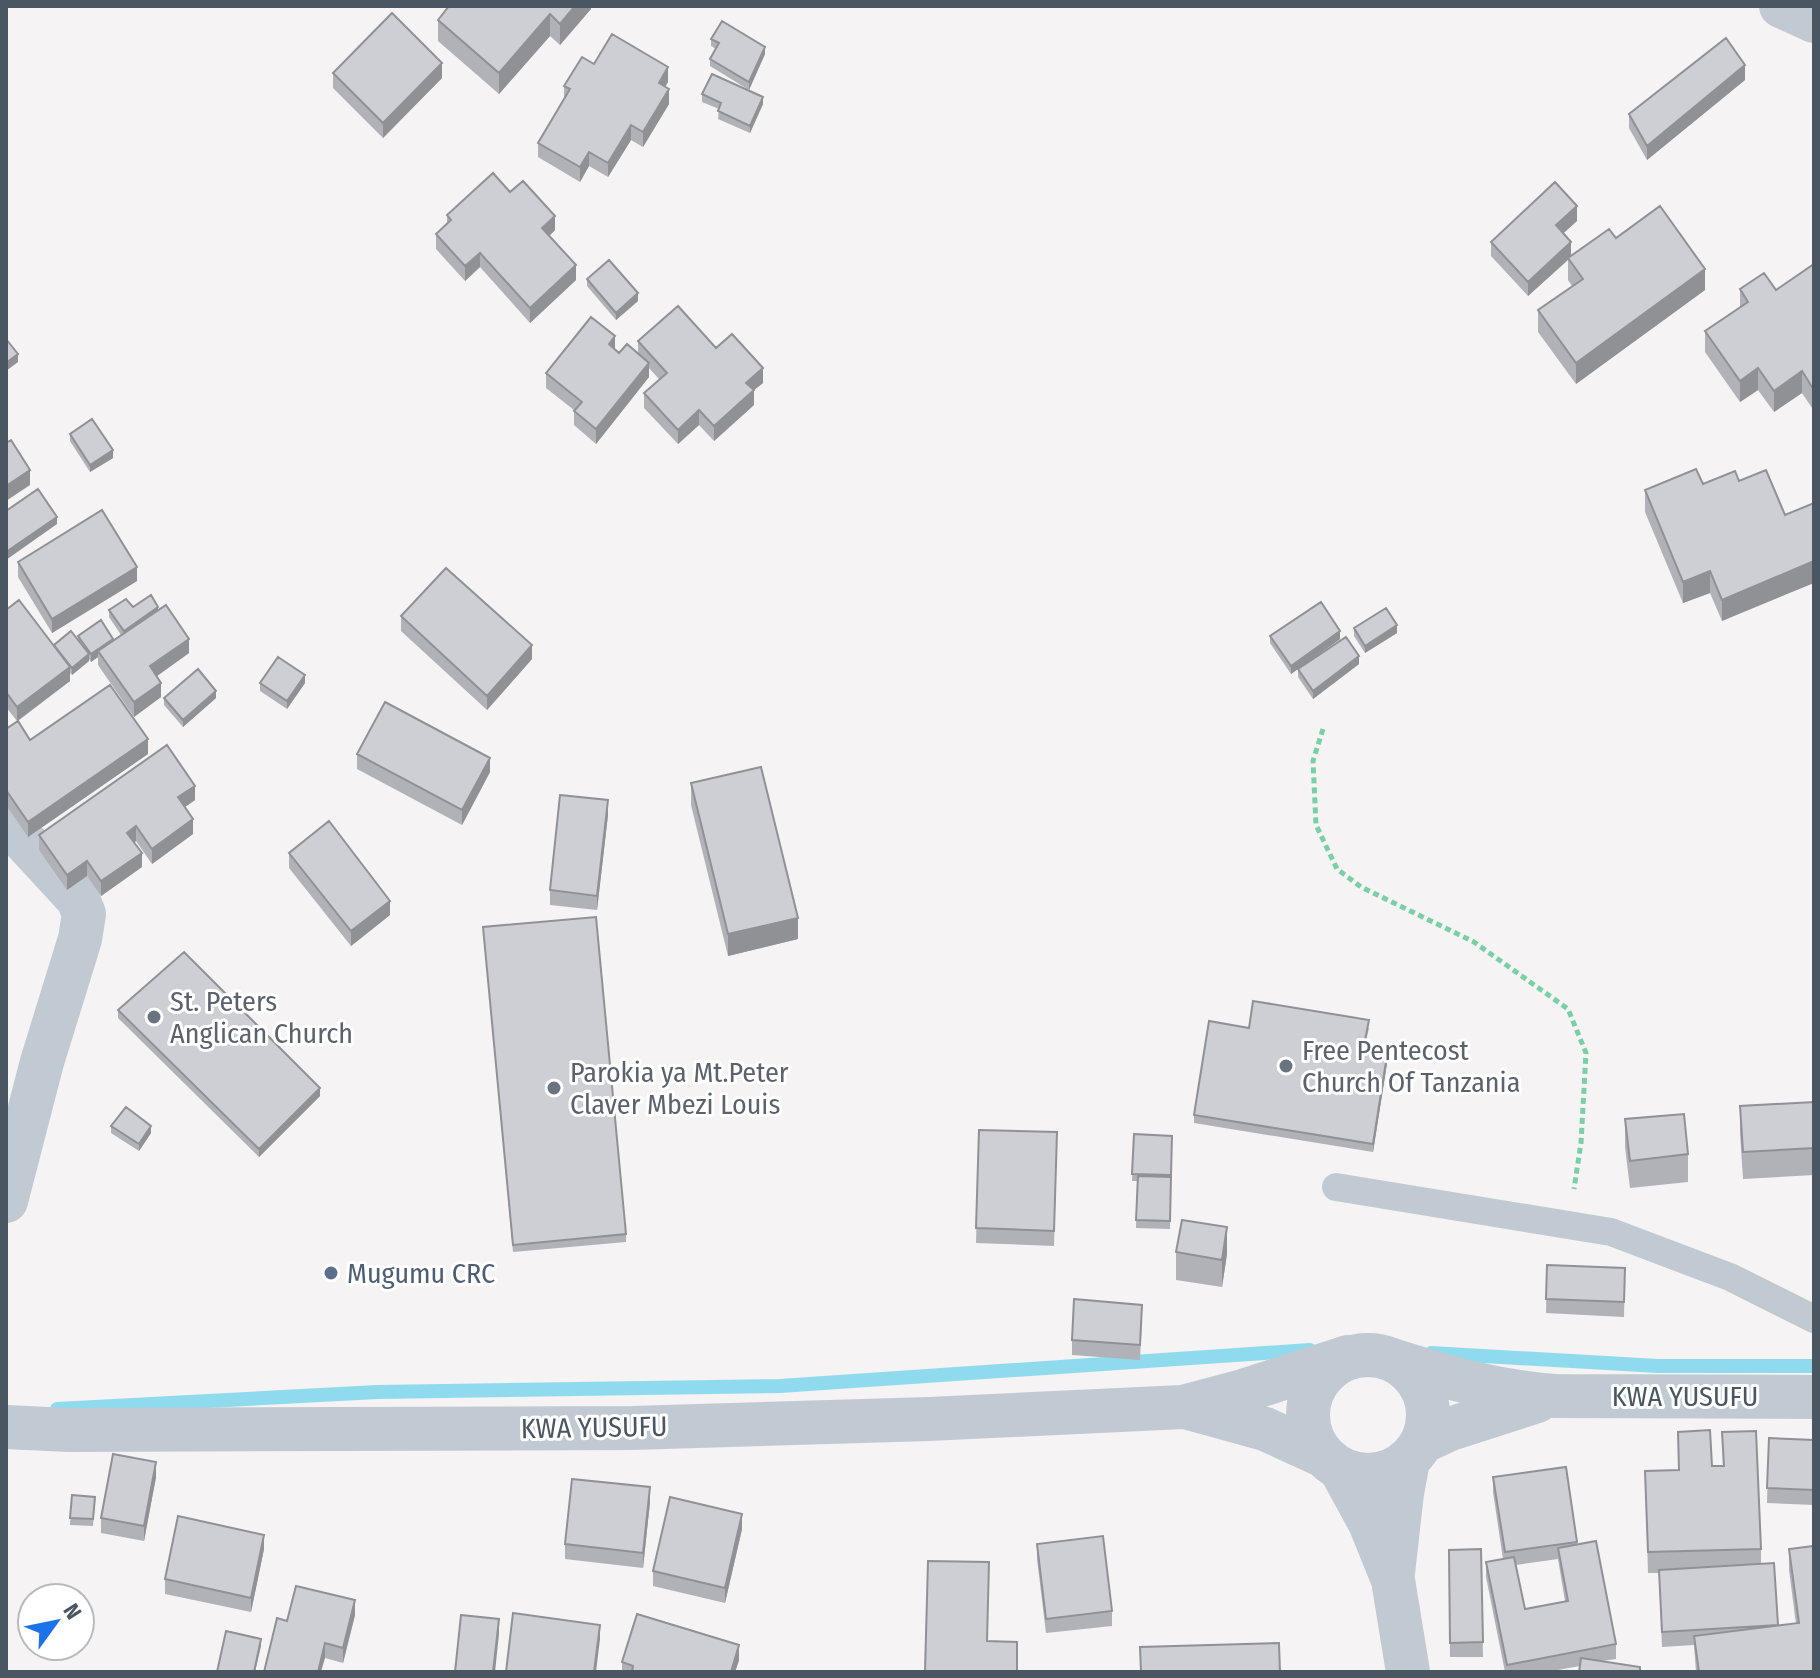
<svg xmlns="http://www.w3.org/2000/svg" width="1820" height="1678" viewBox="0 0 1820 1678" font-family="'Fira Sans Condensed',sans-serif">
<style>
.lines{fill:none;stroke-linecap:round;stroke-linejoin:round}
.stream{stroke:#90daee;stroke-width:14}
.path{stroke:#7ad0a6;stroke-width:5;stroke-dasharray:6 4;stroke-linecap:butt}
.service{stroke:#c1cad2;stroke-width:28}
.minor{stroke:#c1cad2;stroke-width:44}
.tertiary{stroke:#c1cad2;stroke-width:44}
.wall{fill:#b0b2b7;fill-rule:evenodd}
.shaded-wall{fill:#909195}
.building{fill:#cdcfd5;stroke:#909195;stroke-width:2}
.worship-dot{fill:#6b7280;stroke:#fff;stroke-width:3}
.service-dot{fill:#5c6f8a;stroke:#fff;stroke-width:3}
.labels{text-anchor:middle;stroke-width:6;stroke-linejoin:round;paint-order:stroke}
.worship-label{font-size:28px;fill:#5b616d;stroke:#fff;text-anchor:start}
.service-label{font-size:28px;fill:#4e5e75;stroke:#fff;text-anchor:start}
.street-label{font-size:28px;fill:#4a5661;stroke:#fff}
</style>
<rect width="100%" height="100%" fill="#f5f3f3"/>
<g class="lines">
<path class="stream" d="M1431 1353 1658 1366H1814
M57 1409 377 1392 780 1386 1310 1350"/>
<path class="path" d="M1323 729 1313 761 1316 825 1337 869 1361 887 1474 942 1568 1009 1586 1053 1581 1143 1574 1189"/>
<path class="service" d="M1336 1187 1611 1232 1730 1277 1814 1319"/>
<path class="minor" d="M1781 6 1814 21
M6 821 78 899 84 914 80 939 42 1062 6 1201"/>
<path class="tertiary" d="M1308 1415a60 60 0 1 1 120 0a60 60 0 1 1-120 0Z
M1395 1361C1448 1378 1499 1392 1555 1396L1814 1397
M1189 1408 1265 1429 1322 1455
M6 1427 69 1430 632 1428 929 1419 1183 1407 1243 1391 1348 1357
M1422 1442 1450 1429 1537 1401
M1341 1470 1370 1523 1393 1580 1408 1672
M1393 1573 1402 1493 1408 1461"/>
</g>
<path class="wall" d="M591 6V9L560 45 550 36 499 94 438 41V20Z
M711 39 765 54 749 90 710 66V59L716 49 711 46Z
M594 64 668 82 665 87 669 104 643 147 631 140 608 177 589 166 580 182 538 157V143L564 100V86Z
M333 73 442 78 383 138 333 88Z
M1745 80 1647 160 1629 128V114Z
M702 94 763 104 750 133 718 119 719 109 702 102Z
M510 192 555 230 549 236 576 280 530 323 480 267 465 281 436 249V234L447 223V215Z
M1577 221 1563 233 1571 256 1616 238 1705 290 1576 384 1538 332V310L1572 286 1568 280V260L1528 296 1491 256V242Z
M1814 264 1812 408 1802 393 1774 412 1758 390 1740 402 1705 352V331L1740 307V289L1776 290Z
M587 279 638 301 616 320 587 286Z
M638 341 716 348 763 383 754 390V405L714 441 699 425 678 444 644 408V393L659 379 649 368V377L596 444 574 425V410L546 388V373L615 349 619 353H638Z
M70 434 113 458 90 472 70 441Z
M1735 471 1722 621 1710 593 1683 603 1645 512V490L1703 484Z
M18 562 137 581 52 633 18 577Z
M133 607 158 610 189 653 157 676 161 697 134 717 98 665V657L91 662 89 659V661L72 675 70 673V681L18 721 30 740 148 754 28 837 6 805V729L17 721 6 707V610L54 645 78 641V636L113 640 121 635 109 617V610Z
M401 616 532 659 487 710 401 631Z
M1354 628 1397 633 1365 653 1354 636Z
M1270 636 1340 639 1291 674 1270 643Z
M1359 664 1313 699 1298 677V669Z
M260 683H305L287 709 260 691Z
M164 698H216L183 727 164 705Z
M357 754 490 772 462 825 357 769Z
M691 783 798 939 728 956 691 805Z
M195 800 185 807 193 834 152 864 136 841 134 843 142 867 101 896 87 876 67 890 39 850V835Z
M608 815 597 910 550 905V890Z
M289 853 390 915 351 946 289 868Z
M483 927 626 1234V1242L513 1252Z
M118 1010 320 1096 259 1157 118 1018Z
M1249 1028H1369L1365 1046 1388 1057 1373 1152 1194 1123V1115Z
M1814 1102V1175L1743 1179 1740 1133V1106Z
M1625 1119 1688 1154V1182L1630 1188 1625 1147Z
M111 1126 151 1133 139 1151 111 1133Z
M979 1130 1057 1132 1054 1246 976 1243Z
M1134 1134 1172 1136 1170 1229 1136 1228 1137 1181H1132Z
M1176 1252 1227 1254 1222 1287 1176 1280Z
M1547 1265 1625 1268 1624 1317 1546 1313Z
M1142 1320 1140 1360 1072 1355V1340Z
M1678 1432 1712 1466H1723L1722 1432 1761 1549V1564L1778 1625 1796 1624 1789 1570V1549L1814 1672H1696L1694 1645 1662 1647 1659 1573H1648L1645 1471 1679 1470Z
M1769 1438 1814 1440V1505L1767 1503Z
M156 1477 144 1541 101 1533V1518Z
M1493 1477 1577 1542V1545L1616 1644V1659L1602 1661 1640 1672 1580 1666 1547 1672H1505L1486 1577V1562L1503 1559 1493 1492ZM1558 1559 1565 1601 1525 1609 1516 1565Z
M72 1495 95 1504 93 1526 70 1525Z
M650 1502 643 1568 565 1559V1544Z
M742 1529 725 1603 653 1586V1571Z
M1037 1544 1112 1611V1626L1046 1633 1037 1559Z
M264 1549 251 1612 165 1594V1579Z
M1481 1549 1483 1657H1450L1449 1550Z
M355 1615 343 1663 325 1658 287 1621Z
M739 1660 735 1672H622V1662Z"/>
<path class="shaded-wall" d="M575 6H591V9L560 45V24Z
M550 14V36L499 94V73Z
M765 47V54L749 90V82Z
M442 63V78L383 138V123Z
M1745 65V80L1647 160V146Z
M668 67V82L659 97V83Z
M669 89V104L643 147V132Z
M763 97V104L750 133V126Z
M631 125V140L608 177V163Z
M589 152V166L580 182V167Z
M1577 206V221L1556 240V225Z
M555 216V230L542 243V228Z
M1571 242V257L1528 296V282Z
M480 253V267L465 281V266Z
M576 265V280L530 323V308Z
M1705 269V290L1576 384V363Z
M638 293V301L616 320V313Z
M615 336V351L609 344Z
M18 354V362L6 371V363Z
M649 363V377L596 444V429Z
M763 368V383L754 390V405L714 441V426L746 383Z
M1758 368V390L1740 402V381Z
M1802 371V393L1774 412V391Z
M1814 386V407L1812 408V387Z
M699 410V425L678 444V430Z
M113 450V458L90 472V465Z
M30 470V485L6 501V486Z
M57 517V524L6 560V552Z
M1814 561V583L1722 621V600Z
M137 567V581L52 633V619Z
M1710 571V593L1683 603V582Z
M158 607V614L124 638V631Z
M1397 625V633L1365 653V646Z
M1340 631V639L1291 674V666Z
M113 639 98 651V657L91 662V654Z
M189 639V653L150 681V666Z
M532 645V659L487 710V696Z
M89 654V661L72 675V668Z
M1359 656V664L1313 699V691Z
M70 667V681L17 721V707Z
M305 675V683L287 709V701Z
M161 683V697L134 717V702Z
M216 691V698L183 727V720Z
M148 739V754L28 837V822Z
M490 758V772L462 825V810Z
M195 786V800L178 812V797Z
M608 800V815L597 910V896Z
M193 819V834L152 864V849Z
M136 826V841L127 848V833Z
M142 853V867L101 896V881Z
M87 861V876L67 890V875Z
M390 901V915L351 946V931Z
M798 918V939L728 956V934Z
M1388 1049V1057L1373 1152V1144Z
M320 1088V1096L259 1157V1149Z
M151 1126V1133L139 1151V1144Z
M1227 1227V1254L1222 1287V1260Z
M156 1462V1477L144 1541V1526Z
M650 1487V1502L643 1568V1553Z
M742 1514V1529L725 1603V1588Z
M264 1535V1549L251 1612V1598Z
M355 1600V1615L343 1663V1648Z
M499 1619V1634L495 1672H493Z
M600 1625V1639L596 1672H594Z
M261 1639V1646L255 1672H254Z
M325 1643V1658L321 1672H318Z
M739 1645V1660L735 1672H731Z"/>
<path class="building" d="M449 6H575L560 24 550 14 499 73 438 20Z
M392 13 442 63 383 123 333 73Z
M722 21 765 47 749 82 710 59 719 43 711 39Z
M612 34 668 67 659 83 669 89 643 132 631 125 608 163 589 152 580 167 538 143 570 89 564 86 582 57 594 64Z
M1726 38 1745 65 1647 146 1629 114Z
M712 74 763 97 750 126 718 111 721 103 702 94Z
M493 173 510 192 523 181 555 216 542 228 576 265 530 308 480 253 465 266 436 234 451 220 447 215Z
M1555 182 1577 206 1556 225 1571 242 1528 282 1491 242Z
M1660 206 1705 269 1576 363 1538 310 1583 279 1568 258 1609 229 1616 238Z
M609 260 638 293 616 313 587 279Z
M1814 264V386L1812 387 1802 371 1774 391 1758 368 1740 381 1705 331 1748 302 1740 289 1764 273 1776 290Z
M678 306 716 348 732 334 763 368 746 383 754 390 714 426 699 410 678 430 644 393 667 373 638 341Z
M591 317 615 336 609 344 619 353 627 344 649 363 596 429 574 411 582 402 546 373Z
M6 339 18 354 6 363Z
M92 419 113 450 90 465 70 434Z
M11 440 30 470 6 486V443Z
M1696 469 1703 484 1735 471 1739 481 1766 470 1785 515 1814 503V561L1722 600 1710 571 1683 582 1645 490Z
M38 489 57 517 6 552V511Z
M102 510 137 567 52 619 18 562Z
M446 568 532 645 487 696 401 616Z
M151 595 158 607 124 631 109 610 126 599 133 607Z
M19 600 70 667 17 707 6 692V610Z
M1321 602 1340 631 1291 666 1270 636Z
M166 605 189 639 150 666 161 683 134 702 98 651Z
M1386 608 1397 625 1365 646 1354 628Z
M101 620 113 639 91 654 78 636Z
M71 631 89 654 72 668 54 645Z
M1346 637 1359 656 1313 691 1298 669Z
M278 657 305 675 287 701 260 683Z
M198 669 216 691 183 720 164 698Z
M110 685 148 739 28 822 6 790V729L18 721 30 740Z
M385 702 490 758 462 810 357 754Z
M167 745 195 786 178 797 193 819 152 849 136 826 127 833 142 853 101 881 87 861 67 875 39 835Z
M761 767 798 918 728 934 691 783Z
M560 795 608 800 597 896 550 890Z
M329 821 390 901 351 931 289 853Z
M596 917 626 1234 513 1245 483 927Z
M184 952 320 1088 259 1149 118 1010Z
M1253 1001 1369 1020 1364 1045 1388 1049 1373 1144 1194 1115 1209 1021 1249 1028Z
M1814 1102V1148L1743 1152 1740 1106Z
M126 1107 151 1126 139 1144 111 1126Z
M1684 1114 1688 1154 1630 1161 1625 1119Z
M979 1130 1057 1132 1054 1231 976 1228Z
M1134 1134 1172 1136 1171 1175 1132 1174Z
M1138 1176 1171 1177 1170 1221 1136 1220Z
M1182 1220 1227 1227 1222 1260 1176 1252Z
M1547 1265 1625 1268 1624 1302 1546 1299Z
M1074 1299 1142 1305 1140 1345 1072 1340Z
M1710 1430 1712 1466H1724L1722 1432 1756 1431 1761 1549 1648 1552 1645 1471 1679 1470 1678 1432Z
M1769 1438 1814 1440V1490L1767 1488Z
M113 1454 156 1462 144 1526 101 1518Z
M1566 1467 1577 1542 1505 1552 1493 1477Z
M572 1479 650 1487 643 1553 565 1544Z
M72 1495 95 1497 93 1519 70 1518Z
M670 1497 742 1514 725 1588 653 1571Z
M178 1516 264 1535 251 1598 165 1579Z
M1103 1536 1112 1611 1046 1619 1037 1544Z
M1596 1541 1616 1644 1507 1665 1486 1562 1514 1557 1525 1609 1568 1601 1558 1548Z
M1814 1546V1672H1699L1694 1636 1799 1623 1789 1549Z
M1481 1549 1483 1642 1450 1643 1449 1550Z
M928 1561 989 1562 987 1641 1017 1642V1672H925Z
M1774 1563 1778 1625 1662 1632 1659 1570Z
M296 1586 355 1600 343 1648 325 1643 318 1672H264L277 1618 287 1621Z
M513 1613 600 1625 594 1672H506Z
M637 1614 739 1645 731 1672H632L633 1666 622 1662Z
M461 1615 499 1619 493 1672H455Z
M226 1631 261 1639 254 1672H217Z
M1279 1643 1280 1672H1141L1140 1647Z
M1581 1658 1640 1667V1672H1579Z"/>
<g class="worship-dot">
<circle cx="154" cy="1017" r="8"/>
<circle cx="1286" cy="1066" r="8"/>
<circle cx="554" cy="1088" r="8"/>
</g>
<circle class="service-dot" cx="331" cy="1273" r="8"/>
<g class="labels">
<g class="worship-label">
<text x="170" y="1011">St. Peters<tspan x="170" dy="32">Anglican Church</tspan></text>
<text x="1302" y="1060">Free Pentecost<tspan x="1302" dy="32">Church Of Tanzania</tspan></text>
<text x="570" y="1082">Parokia ya Mt.Peter<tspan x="570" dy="32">Claver Mbezi Louis</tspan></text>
</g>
<g class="service-label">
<text x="347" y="1283">Mugumu CRC</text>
</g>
<g class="street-label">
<text x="1685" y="1406">KWA YUSUFU</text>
<text transform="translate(594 1427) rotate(-1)" y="10">KWA YUSUFU</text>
</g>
</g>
<rect width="1820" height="1678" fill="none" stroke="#4a5661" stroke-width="16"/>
<g transform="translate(56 1622) rotate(57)"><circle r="38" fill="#ffffff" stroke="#b7bbc0" stroke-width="2"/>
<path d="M0-6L14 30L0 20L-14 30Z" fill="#1a73e8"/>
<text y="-12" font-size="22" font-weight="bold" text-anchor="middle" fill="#4a5661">N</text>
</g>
</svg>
